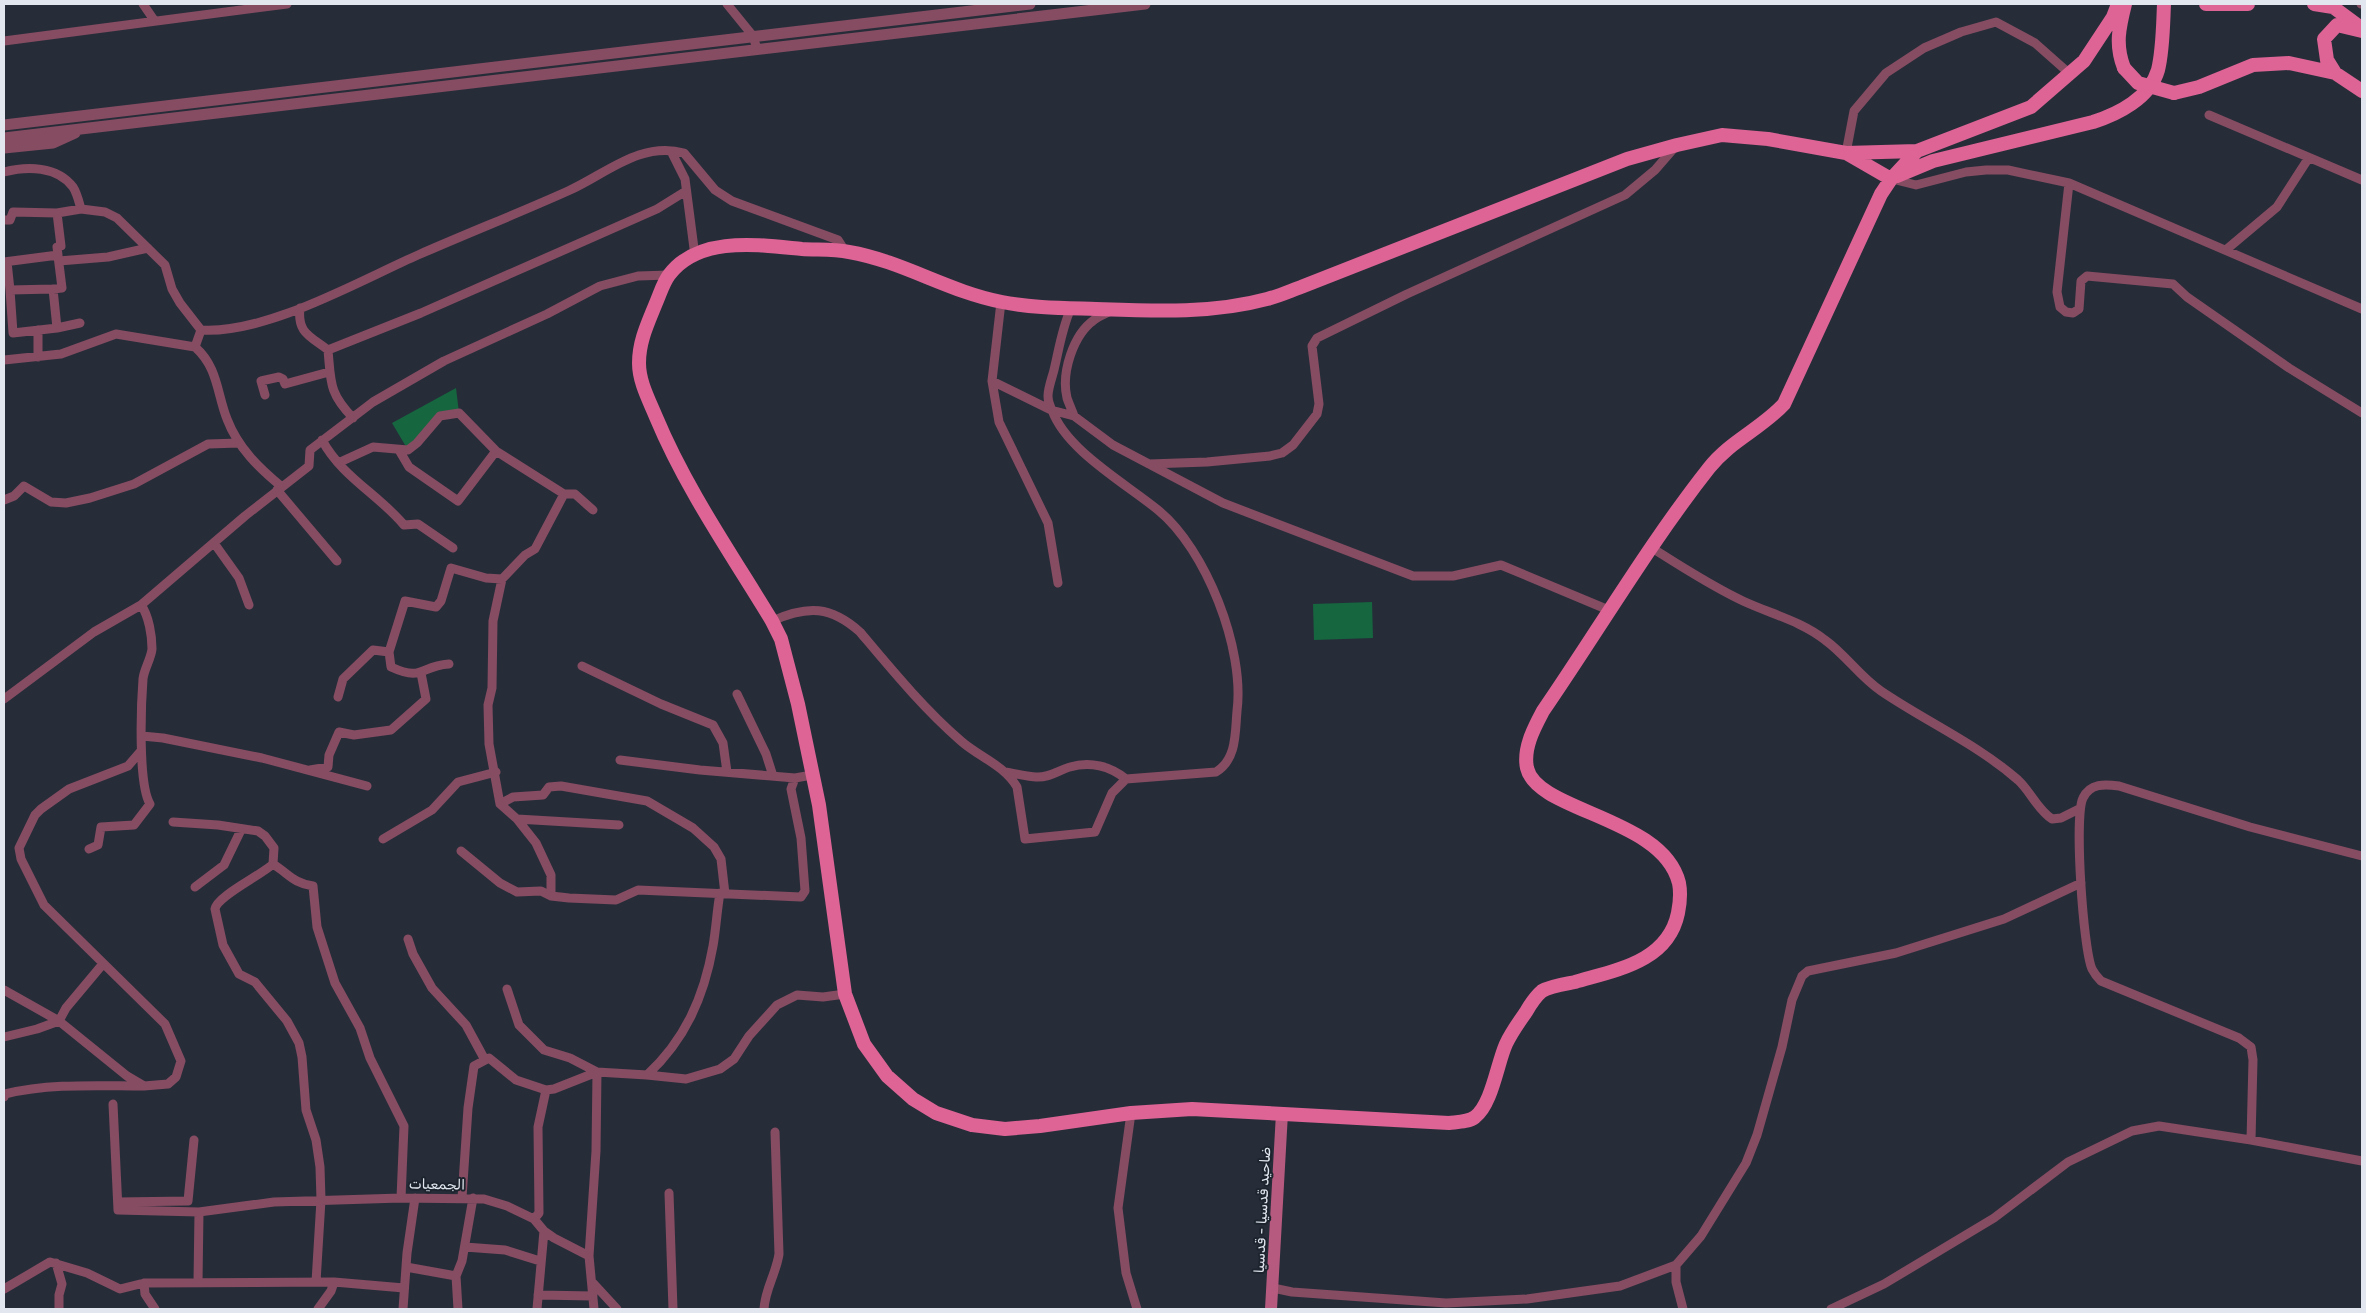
<svg xmlns="http://www.w3.org/2000/svg" width="2366" height="1313" viewBox="0 0 2366 1313" font-family="Rubik,Vazirmatn,sans-serif">
<style>
.green{fill:#16663f}
.lines{fill:none;stroke-linecap:round;stroke-linejoin:round}
.minor{stroke:#864c62;stroke-width:9}
.tertiary{stroke:#864c62;stroke-width:11}
.secondary{stroke:#b75a7f;stroke-width:12}
.primary{stroke:#dd6495;stroke-width:14}
.primary-bridge{stroke:#dd6495;stroke-width:14}
.labels{text-anchor:middle;stroke-width:4;stroke-linejoin:round;paint-order:stroke}
.street-label{font-size:14px;fill:#e2e7ef;stroke:#1d242e}
</style>
<rect width="100%" height="100%" fill="#262d39"/>
<path class="green" d="M456 388 459 413 447 414 408 450 392 423Z
M1372 602 1373 638 1314 640 1313 604Z"/>
<g class="lines">
<path class="minor" d="M143 4 154 20
M727 4 753 36 757 49
M2361 4H2362
M4 41 287 4
M2209 115 2362 180
M671 151 685 179 695 256
M1846 153 1854 111 1886 73 1924 48 1961 32 1996 22 2035 43 2070 74
M4 172C27 166 57 166 73 187 77 193 79 202 81 209
M1892 179 1916 185 1966 172 1986 170H2008L2069 183 2362 309
M2069 183 2057 292 2060 307 2066 312 2073 313 2079 309 2081 281 2087 276 2173 284 2187 297 2289 368 2362 413
M4 220H10L13 212 57 213 81 209 105 212 117 218 165 265 172 289 180 303 201 330C267 334 357 282 418 255 468 233 519 213 568 191 606 174 640 141 684 153L715 190 732 201 838 240 845 251
M2227 249 2277 207 2308 159
M59 261 108 257 148 248
M4 262 58 255 57 247 61 246 57 213
M7 262 10 290 53 289
M10 290 13 333 57 328 80 323
M1001 302 992 381 999 422 1048 523 1058 583
M300 308C297 333 310 336 328 350 331 383 329 393 353 418
M57 328 53 289 62 288 58 256
M38 330V357
M201 330 195 347C218 367 217 394 227 419 238 448 259 468 282 487
M328 350 421 313 657 209 686 191
M4 360 61 354 116 334 195 347
M992 381 1051 410 1074 416 1113 445 1223 503 1413 576H1453L1501 565 1611 611
M265 395 261 381 279 377 283 379 285 384 329 372
M1074 416C1072 410 1069 404 1067 398 1061 373 1073 335 1094 320 1099 316 1105 314 1111 311
M322 440C342 477 378 494 404 525L418 524 453 548
M399 450 409 467 458 501 496 451
M338 463 373 447 408 450 417 443 440 416 459 413 496 451 564 494H575L593 510
M1149 464 1207 462 1270 456 1282 453 1293 445 1317 414 1319 404 1312 346 1317 338 1407 294 1625 195 1655 170 1675 147
M277 490 337 561
M4 500 14 496 24 486 51 502 66 503 90 498 134 484 208 444 239 443
M214 543 239 578 249 605
M1652 548C1682 567 1711 586 1743 601 1771 614 1801 621 1825 640 1846 655 1860 677 1881 691 1925 721 1977 744 2018 780 2031 792 2037 809 2052 819L2061 818 2079 809
M772 621C808 605 831 606 860 632 892 670 924 709 961 741 979 757 1004 765 1017 787L1025 839 1095 832 1112 793 1126 779 1216 772C1237 759 1235 733 1237 711 1245 649 1206 549 1158 510 1125 483 1066 450 1052 410 1050 406 1048 400 1048 396 1048 388 1052 378 1054 370 1059 349 1062 328 1071 308
M389 652 391 667C424 682 419 666 449 664
M582 666 661 704 713 725 723 743 727 772
M737 694 766 754 773 776
M338 697 343 679 373 650 389 652 405 601 436 607 441 601 451 568 486 578 502 579
M4 699 94 632 141 605 245 516 309 466 310 450 373 402 444 361 547 314 600 286 638 276 669 275
M142 736 163 738 262 758 367 786
M620 760 700 770 795 778 812 775
M310 770 328 767 329 755 339 732 354 735 391 730 426 699 421 673
M1005 772C1013 773 1029 777 1036 777 1049 778 1059 770 1070 767 1090 761 1110 766 1126 779
M500 804 513 797 543 795 549 787 561 786 647 801 693 828 714 847 721 859 725 894
M517 819 619 825
M173 822 218 825 258 831 265 836 274 848 273 864C260 876 217 896 215 909L223 945 239 974 255 982 287 1021 299 1043 302 1057 306 1110 316 1140 320 1167 321 1200 316 1282
M383 839 432 810 458 782 496 772
M89 849 98 845 101 827 134 825 150 804C138 784 141 705 143 679 144 669 151 659 152 649 152 636 149 616 141 605
M461 851 500 883 517 892 541 891 551 896 569 898 616 900 638 890 801 897 805 891 801 838 791 789 795 778
M273 864C289 874 293 883 313 886L317 927 335 983 360 1028 370 1058 404 1126 401 1198
M195 887 224 865 241 830
M551 896V875L536 843 517 819 500 804 489 744 488 705 492 688 493 621 502 579 525 555 535 549 564 494
M408 939 413 954 432 988 466 1025 485 1060
M507 989 519 1025 544 1050 570 1058 597 1072
M4 990 59 1021 127 1076 144 1086 168 1084 176 1077 181 1061 165 1024 44 905 21 859 19 848 35 815 41 809 69 789 128 766 141 751
M4 1037 37 1029 59 1021 66 1008 102 965
M647 1075 686 1079 720 1069 734 1059 749 1036 777 1005 797 995 823 997 845 994
M4 1097 5 1094C51 1083 97 1086 144 1086
M113 1104 118 1210 199 1212 274 1202 401 1198 484 1199 507 1206 534 1219 544 1231 554 1238 589 1256 596 1151 597 1072 647 1075C685 1040 704 997 713 946 716 929 717 910 720 893
M1131 1113 1118 1208 1126 1273 1137 1309
M2251 1140 2253 1060 2251 1047 2239 1038 2101 981C2098 978 2094 973 2092 969 2083 948 2074 816 2083 798 2090 783 2105 784 2119 786L2250 827 2362 856
M669 1193 673 1309
M462 1198 468 1108 474 1066 489 1058 516 1080 546 1090
M118 1202 188 1201 194 1140
M534 1219 539 1213 538 1127 546 1090 554 1089 597 1072
M465 1247 505 1250 540 1261
M589 1256 594 1309
M56 1263 62 1284 59 1295V1309
M1676 1265V1282L1683 1309
M406 1267 456 1276
M198 1282 199 1212
M144 1283 145 1294 155 1309
M593 1283 617 1309
M1273 1288 1292 1292 1446 1303 1527 1299 1620 1286 1676 1265 1701 1236 1746 1163 1757 1135 1782 1047 1792 1000 1802 976 1808 971 1896 953 2004 919 2081 883
M4 1289 50 1262 87 1273 120 1289 144 1283 334 1282 404 1288
M538 1295 593 1296
M318 1309 331 1291 334 1282
M403 1309 407 1253 415 1198
M458 1309 456 1276 462 1261 473 1198
M537 1309 544 1231
M764 1309C765 1289 776 1274 779 1254L775 1132
M1831 1309 1884 1284 1994 1218 2068 1162 2132 1131 2159 1126 2251 1140 2362 1161"/>
<path class="tertiary" d="M4 125 1030 4
M4 138 1145 4
M4 148 53 143 75 133"/>
<path class="secondary" d="M1271 1309 1282 1113"/>
<path class="primary" d="M2206 4H2248
M2314 4 2333 7 2360 27
M2124 68C2115 45 2119 28 2125 4
M2335 73 2327 60 2324 39 2337 25 2362 31
M2174 93 2199 87 2253 65 2289 63 2335 73 2362 91
M1917 151 1846 153 1768 139 1722 135 1677 145 1627 159 1301 287C1290 291 1279 296 1267 299 1212 314 1152 311 1096 309 1065 308 1032 308 1002 302 949 292 902 261 849 252 833 249 817 250 802 249 760 245 699 235 669 275 663 283 660 294 656 303 648 323 639 341 639 363 639 382 649 400 656 417 686 489 732 555 772 621L781 639 798 704 819 805 845 994 864 1044 887 1076 913 1099 936 1113 972 1125 1005 1129 1040 1126 1131 1113 1192 1109 1449 1123C1457 1122 1469 1122 1475 1117 1492 1104 1497 1064 1506 1044 1511 1033 1519 1022 1526 1012 1530 1005 1535 997 1542 991 1550 986 1565 984 1575 982 1616 970 1668 962 1678 913 1680 903 1681 893 1679 883 1663 817 1537 812 1527 768 1523 748 1534 728 1543 711 1598 631 1649 544 1709 468 1730 441 1761 429 1784 404L1881 194 1891 179 1917 151 2031 107 2084 61 2113 17 2118 4
M1846 153 1891 179
M1897 176 1933 161 2093 122C2118 114 2150 98 2158 70 2163 50 2163 25 2164 4"/>
<path class="primary-bridge" d="M2124 68 2138 83 2174 93"/>
</g>
<g class="labels">
<g class="street-label">
<text transform="translate(437 1184) rotate(1)" y="5">الجمعيات</text>
<text transform="translate(1262 1210) rotate(-87)" y="5">ضاحيد قدسيا - قدسيا</text>
</g>
</g>
<rect width="2366" height="1313" fill="none" stroke="#e2e7ef" stroke-width="10"/>
</svg>
